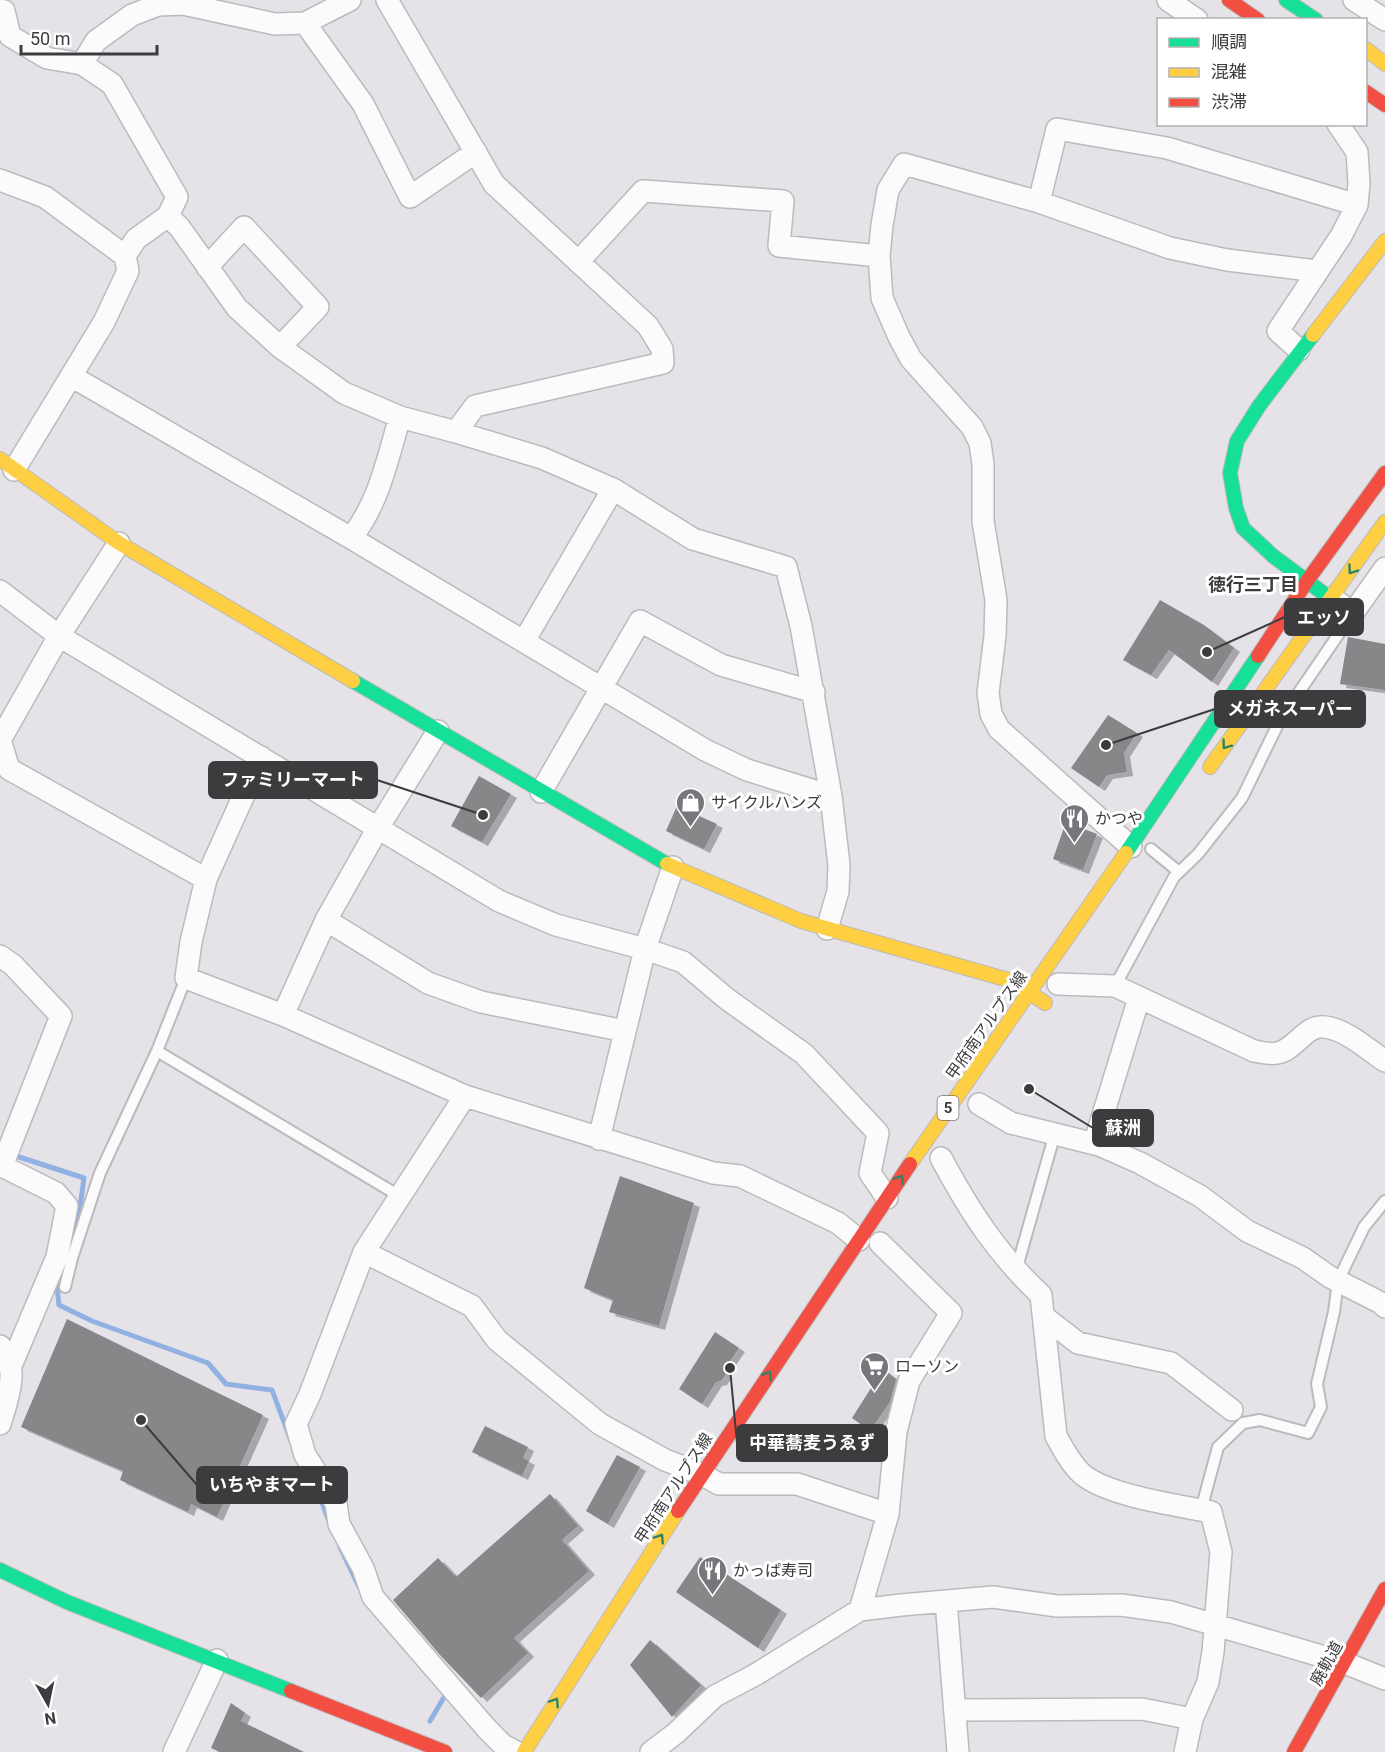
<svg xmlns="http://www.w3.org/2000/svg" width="1385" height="1752" viewBox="0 0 1385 1752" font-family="Roboto,'Noto Sans JP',sans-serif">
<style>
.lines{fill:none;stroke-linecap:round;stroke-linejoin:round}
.stream{stroke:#91b1e2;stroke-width:5}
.building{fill:#888688;filter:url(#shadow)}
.lane-casing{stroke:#bbbabd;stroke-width:14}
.street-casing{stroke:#bbbabd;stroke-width:24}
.fast-casing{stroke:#bbbabd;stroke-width:16}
.slow-casing{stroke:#bbbabd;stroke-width:16}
.jam-casing{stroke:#bbbabd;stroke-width:16}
.lane{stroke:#fbfbfc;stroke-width:10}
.street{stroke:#fbfbfc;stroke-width:21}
.fast{stroke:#16e098;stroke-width:14}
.slow{stroke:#ffcf43;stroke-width:14}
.jam{stroke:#f24e42;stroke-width:14}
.oneway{stroke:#2b8566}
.labels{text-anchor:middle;stroke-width:6;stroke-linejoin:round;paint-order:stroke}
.shield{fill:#fff;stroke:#767678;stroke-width:1.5}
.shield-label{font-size:15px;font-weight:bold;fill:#3c3b3e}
.poi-label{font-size:16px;fill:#3c3b3e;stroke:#fff;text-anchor:start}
.street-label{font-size:16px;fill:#3c3b3e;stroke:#fff}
.neighbourhood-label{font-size:18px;font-weight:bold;fill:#3c3b3e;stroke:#fff}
.leader{fill:none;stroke:#3c3b3e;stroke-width:2}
.callout-dot{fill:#3c3b3e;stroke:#fff;stroke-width:2}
.callout{fill:#3c3b3e;stroke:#3c3b3e;stroke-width:2}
.callout-label{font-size:18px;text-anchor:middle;font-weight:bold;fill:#fff}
</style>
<defs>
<filter id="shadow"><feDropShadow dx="6" dy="4" stdDeviation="0" flood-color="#0004"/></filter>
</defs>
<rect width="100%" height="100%" fill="#e5e3e8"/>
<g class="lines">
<path class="stream" d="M13 1155 84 1178 81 1200 73 1230
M60 1274 57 1287 59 1305 92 1321 208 1363 226 1384 272 1390 291 1441
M320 1497 328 1519
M340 1547 359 1587
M430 1721 446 1694 444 1692"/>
</g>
<path class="building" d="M1160 600 1204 625 1234 648 1212 682 1169 650 1151 675 1123 660Z
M1348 637 1385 644V690L1340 684Z
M1108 715 1137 733 1124 753 1127 772 1107 775 1099 787 1071 768Z
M479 776 511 794 482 842 451 826Z
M677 806 717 824 704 849 666 831Z
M1066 822 1097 834 1083 870 1053 859Z
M620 1176 694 1203 659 1326 609 1312 613 1300 584 1288Z
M67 1319 263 1415 217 1517 191 1504 188 1512 120 1480 123 1471 21 1427Z
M715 1332 739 1348 724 1370 726 1374 721 1381 716 1382 702 1404 679 1389Z
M883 1369 896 1379 890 1402 870 1431 852 1418Z
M485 1426 528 1447 523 1458 529 1461 522 1476 472 1452Z
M617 1455 640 1467 608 1524 586 1511Z
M550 1494 578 1526 562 1540 589 1571 514 1638 528 1653 481 1698 440 1655 393 1600 438 1558 456 1577Z
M700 1557 781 1610 758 1648 676 1592Z
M650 1640 701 1685 672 1717 630 1665Z
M231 1703 245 1713 241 1721 304 1752H220L211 1748Z"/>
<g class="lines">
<defs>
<path id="lane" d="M1151 849 1179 872
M1115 986 1174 877 1198 854 1242 798 1280 720 1353 613
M157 1051 401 1197
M1016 1271 1055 1133
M65 1287 72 1258 100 1173 157 1051 186 978
M1201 1510 1218 1447 1243 1423 1260 1420 1308 1433 1321 1407 1317 1384 1334 1312 1338 1281 1364 1227 1385 1201"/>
<path id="street" d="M387 0 494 184 648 326 662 349 663 363 475 406 456 432
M1168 0 1197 20
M1354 0 1385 20
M0 10 4 11 10 36 47 58 82 64 112 84 177 197 168 216 180 228 237 308 280 347 344 393 400 417 456 432 542 458 613 489 693 539 786 567 801 626 831 796 839 865 838 891 827 929
M305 23 350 0
M82 64 96 41 132 15 158 5 183 4 275 24 305 23 363 104 410 197 476 152
M0 180 45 197 125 256 128 271 104 322 14 470
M1039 202 1057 129 1167 148 1357 205
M125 256 136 239 168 216
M578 262 643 191 783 201 779 246 879 256
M207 267 244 227 318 307 280 347
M1299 350 1278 331 1341 236 1357 205 1359 183 1357 152 1338 124
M71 376 351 538 705 750 747 770 831 796
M351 538C379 503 387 460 400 417
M0 591 59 636 499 901 556 925 645 949 683 962 727 999 804 1054 878 1133 870 1173 887 1198
M1332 598 1353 613 1385 568
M524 641 613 489
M0 740 9 769 206 879 191 942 186 978 283 1015 465 1096 713 1173 740 1176 838 1223 859 1240
M0 740 59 636 119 543
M541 792 640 621 721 665 814 692
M1131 847 999 729 991 714 988 693 995 636 996 600 983 521V464L980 443 972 427 911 359 899 337 882 298 879 256 882 225 888 190 904 164 1039 202 1170 248 1227 260 1317 271
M206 879 261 757
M326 920 428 983 481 1002 625 1031
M0 956 13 965 61 1016 2 1166 56 1193 67 1206 57 1257 10 1368
M1058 984 1115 986 1254 1051C1261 1052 1271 1055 1277 1053 1296 1050 1305 1024 1325 1027 1347 1030 1367 1049 1385 1061
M283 1015 326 920 378 828 438 731
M465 1096 364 1252 310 1394 296 1424 305 1455 336 1503 339 1524 363 1568 373 1597 487 1729 503 1745 516 1752
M979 1104 1011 1123 1099 1145 1140 1163 1200 1196 1247 1231 1303 1258 1330 1277 1381 1303 1385 1307
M599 1139 645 949 673 867
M1094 1144 1139 998
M941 1158C969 1210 997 1254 1041 1295L1056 1436C1063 1449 1071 1464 1082 1474 1108 1496 1177 1505 1211 1512L1221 1552 1213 1652 1208 1682 1192 1719 1185 1752
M364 1252 472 1306 497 1340 600 1424 665 1460 701 1474 719 1484H797L888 1514
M1043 1316 1078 1343 1171 1363 1232 1410
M0 1346C21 1365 7 1401 0 1424
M946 1601 958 1752
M860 1610 888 1514 896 1432 909 1381 951 1313 880 1243
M955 1710 1142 1709 1192 1719
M174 1752 217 1660
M651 1752 676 1733 715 1696 755 1675 860 1610 901 1605 993 1597 1057 1606 1121 1605 1171 1612 1345 1663 1385 1679"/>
<path id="fast" d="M1286 0 1316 20
M1313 335 1259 406 1237 441 1230 473 1236 508 1243 528 1273 556 1323 593
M353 681 667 864
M1126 853 1258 656
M0 1570 67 1602 291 1691"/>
<path id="slow" d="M1366 49 1385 64
M1313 335 1385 241
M0 459 119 543 353 681
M1210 767 1385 522
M667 864 801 921 1012 981 1045 1003
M910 1164 1126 853
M524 1752 678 1511"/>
<path id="jam" d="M1229 0 1258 20
M1366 92 1385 105
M1258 656 1307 581 1385 473
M678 1511 910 1164
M291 1691 445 1752
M1294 1752 1385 1589"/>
</defs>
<use href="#lane" class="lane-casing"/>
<use href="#street" class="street-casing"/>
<use href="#fast" class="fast-casing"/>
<use href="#slow" class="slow-casing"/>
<use href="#jam" class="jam-casing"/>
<use href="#lane" class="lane"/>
<use href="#street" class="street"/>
<use href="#fast" class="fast"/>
<use href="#slow" class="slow"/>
<use href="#jam" class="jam"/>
</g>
<defs><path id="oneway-chevron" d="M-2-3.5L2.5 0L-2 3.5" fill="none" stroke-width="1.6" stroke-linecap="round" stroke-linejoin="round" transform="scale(1.5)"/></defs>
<g class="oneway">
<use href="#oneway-chevron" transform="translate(1352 570) rotate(125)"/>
<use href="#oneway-chevron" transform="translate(1226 745) rotate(126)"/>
<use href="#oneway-chevron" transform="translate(900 1179) rotate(-56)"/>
<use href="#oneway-chevron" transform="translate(768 1375) rotate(-56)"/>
<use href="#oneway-chevron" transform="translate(660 1538) rotate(-57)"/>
<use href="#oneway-chevron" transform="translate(555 1702) rotate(-57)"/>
</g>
<defs>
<symbol id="shop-pin" viewBox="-11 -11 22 30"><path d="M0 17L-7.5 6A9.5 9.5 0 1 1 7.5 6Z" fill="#77767a" stroke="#fff"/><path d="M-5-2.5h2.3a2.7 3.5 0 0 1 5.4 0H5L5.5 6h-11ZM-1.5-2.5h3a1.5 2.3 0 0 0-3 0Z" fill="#fff"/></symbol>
<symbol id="restaurant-pin" viewBox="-11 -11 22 30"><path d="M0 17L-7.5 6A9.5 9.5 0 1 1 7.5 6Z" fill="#77767a" stroke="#fff"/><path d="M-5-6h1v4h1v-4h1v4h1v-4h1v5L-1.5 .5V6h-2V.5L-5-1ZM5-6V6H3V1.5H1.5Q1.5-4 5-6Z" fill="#fff"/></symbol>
<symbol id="supermarket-pin" viewBox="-11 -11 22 30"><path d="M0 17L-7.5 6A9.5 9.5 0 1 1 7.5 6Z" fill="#77767a" stroke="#fff"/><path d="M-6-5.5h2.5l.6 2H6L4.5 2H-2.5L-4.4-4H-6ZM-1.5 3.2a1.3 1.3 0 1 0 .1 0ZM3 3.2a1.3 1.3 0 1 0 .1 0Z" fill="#fff"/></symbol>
</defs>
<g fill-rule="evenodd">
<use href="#shop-pin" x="674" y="786" width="33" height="45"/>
<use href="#restaurant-pin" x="1058" y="802" width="33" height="45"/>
<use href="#supermarket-pin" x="858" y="1350" width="33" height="45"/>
<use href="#restaurant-pin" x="696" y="1554" width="33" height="45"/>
</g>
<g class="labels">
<rect class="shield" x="937.5" y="1096" width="21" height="24" rx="4.5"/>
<g class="shield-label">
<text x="948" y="1113">5</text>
</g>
<g class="poi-label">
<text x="711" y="808">サイクルハンズ</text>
<text x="1095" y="824">かつや</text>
<text x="895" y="1372">ローソン</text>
<text x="733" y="1576">かっぱ寿司</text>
</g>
<g class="street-label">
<text transform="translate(986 1025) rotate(-55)" y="6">甲府南アルプス線</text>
<text transform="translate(673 1488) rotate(-57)" y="6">甲府南アルプス線</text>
<text transform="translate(1326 1663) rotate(-61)" y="6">廃軌道</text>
</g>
<g class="neighbourhood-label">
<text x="1253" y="591">徳行三丁目</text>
</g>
</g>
<path class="leader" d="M1207 652L1285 617M1106 745L1215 709M483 815L377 780M1029 1089L1093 1128M730 1368L737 1443M141 1420L197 1485"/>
<g class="callout-dot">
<circle cx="1207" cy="652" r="6"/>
<circle cx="1106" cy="745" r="6"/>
<circle cx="483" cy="815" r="6"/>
<circle cx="1029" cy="1089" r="6"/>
<circle cx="730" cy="1368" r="6"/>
<circle cx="141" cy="1420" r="6"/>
</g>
<g class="callout">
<rect x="1285" y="599" width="78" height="36" rx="6"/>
<rect x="1215" y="691" width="150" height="36" rx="6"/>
<rect x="209" y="762" width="168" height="36" rx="6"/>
<rect x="1093" y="1110" width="60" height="36" rx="6"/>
<rect x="737" y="1425" width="150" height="36" rx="6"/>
<rect x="197" y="1467" width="150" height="36" rx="6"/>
</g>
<g class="callout-label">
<text x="1324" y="624">エッソ</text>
<text x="1290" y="715">メガネスーパー</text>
<text x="293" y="786">ファミリーマート</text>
<text x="1123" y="1134">蘇洲</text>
<text x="812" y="1449">中華蕎麦うゑず</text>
<text x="272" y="1491">いちやまマート</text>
</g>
<rect x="1157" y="18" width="210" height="108" fill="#ffffff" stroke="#b1b1b2" stroke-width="1.5"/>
<rect x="1169" y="38" width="30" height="9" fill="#16e098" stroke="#b1b1b2" stroke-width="1.5"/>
<text x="1211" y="48" font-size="18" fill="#3c3b3e">順調</text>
<rect x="1169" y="68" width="30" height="9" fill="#ffcf43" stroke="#b1b1b2" stroke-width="1.5"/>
<text x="1211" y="78" font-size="18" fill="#3c3b3e">混雑</text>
<rect x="1169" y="98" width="30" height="9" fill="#f24e42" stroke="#b1b1b2" stroke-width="1.5"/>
<text x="1211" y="108" font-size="18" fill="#3c3b3e">渋滞</text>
<g transform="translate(48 1704) rotate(171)" stroke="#ffffff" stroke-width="4.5" paint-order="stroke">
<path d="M0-4.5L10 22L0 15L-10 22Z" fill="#3c3b3e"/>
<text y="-9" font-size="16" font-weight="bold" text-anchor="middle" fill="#3c3b3e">N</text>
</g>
<path d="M21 45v9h136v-9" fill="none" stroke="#3c3b3e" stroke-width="3"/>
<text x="30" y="45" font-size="18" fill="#3c3b3e" stroke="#ffffff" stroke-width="4.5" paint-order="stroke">50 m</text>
</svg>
